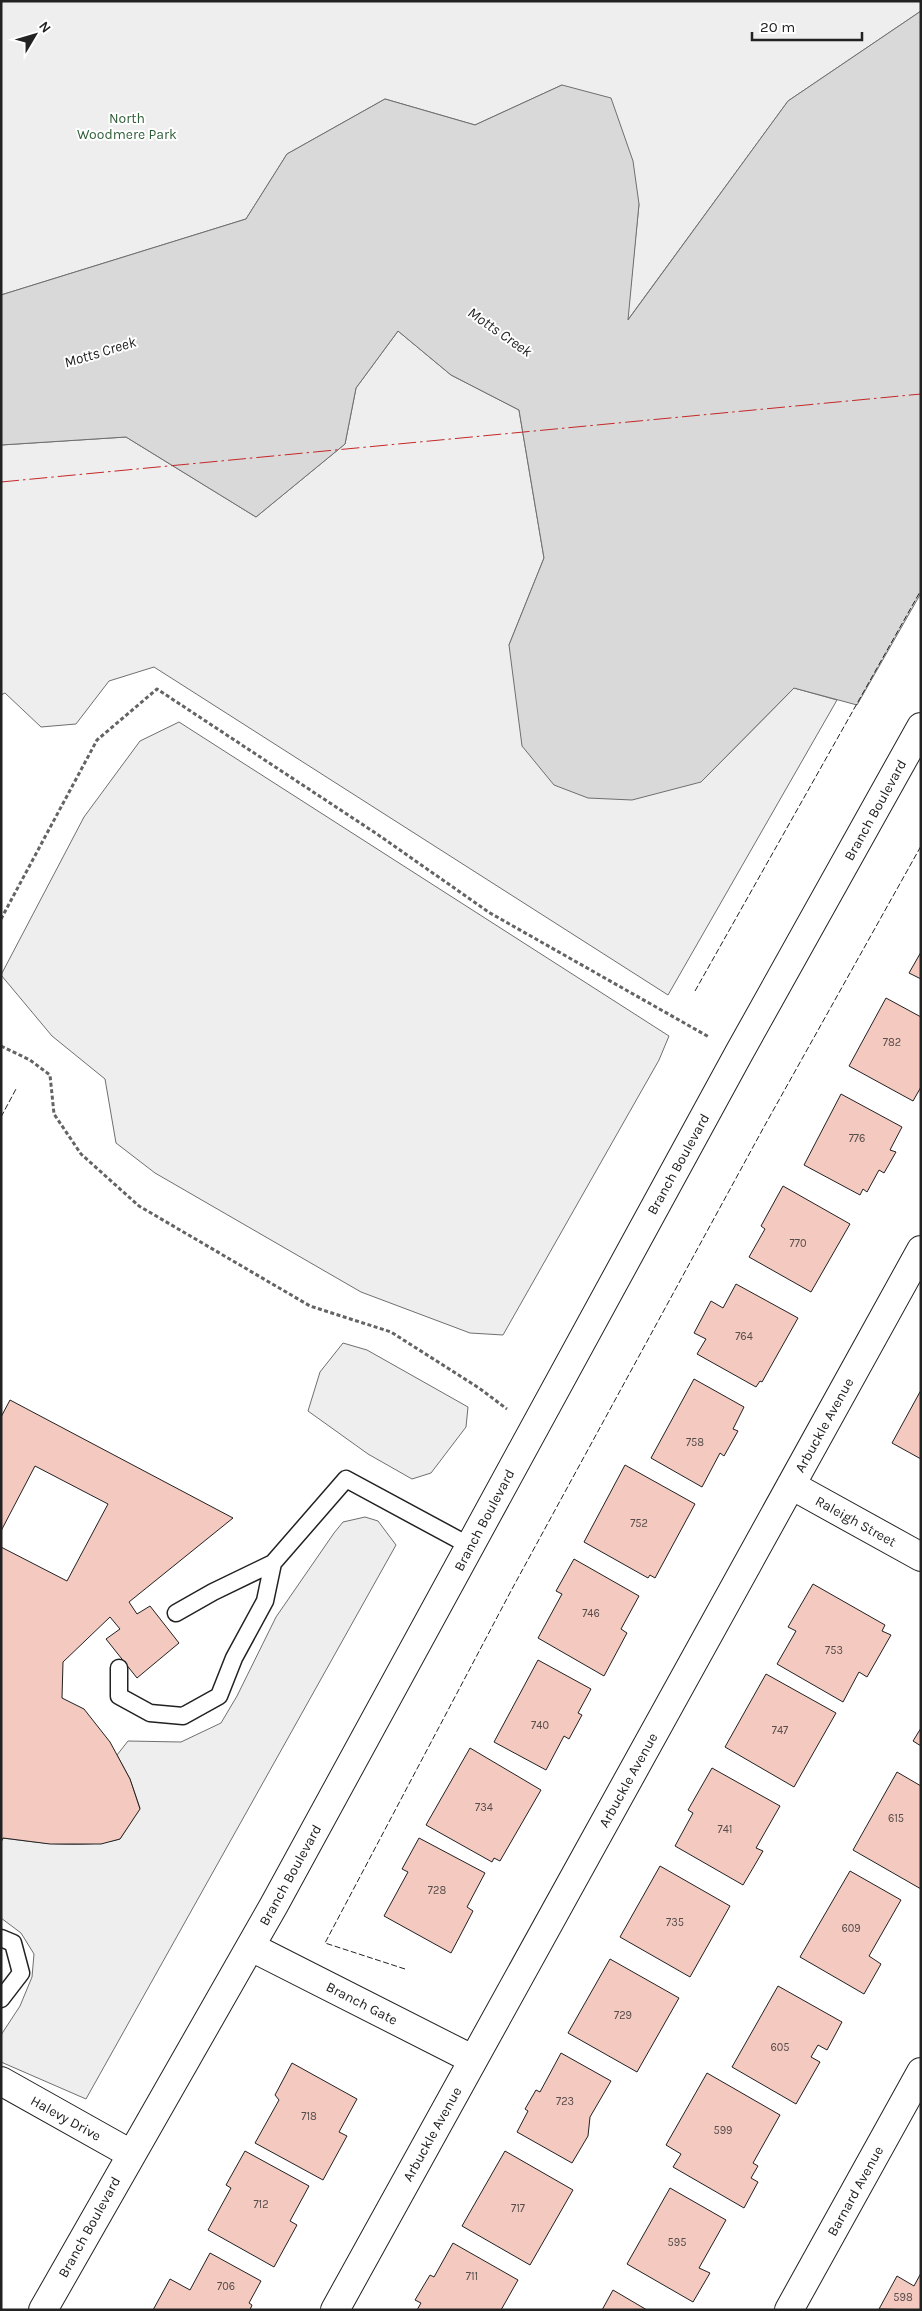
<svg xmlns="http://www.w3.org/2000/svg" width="922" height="2311" viewBox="0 0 922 2311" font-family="Karla,sans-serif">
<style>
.green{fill:#eee;stroke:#6f6f6f}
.water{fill:#d9d9d9;stroke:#6f6f6f}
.building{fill:#f3c9c0;stroke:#222}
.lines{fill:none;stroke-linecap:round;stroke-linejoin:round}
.lane-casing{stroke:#222;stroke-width:19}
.street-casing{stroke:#222;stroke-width:30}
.secondary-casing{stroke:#222;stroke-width:30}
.path{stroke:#646464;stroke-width:3;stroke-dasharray:4 2.5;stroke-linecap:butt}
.lane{stroke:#fff;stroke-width:16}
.street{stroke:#fff;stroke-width:28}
.secondary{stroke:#fff;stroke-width:28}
.fence{stroke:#222;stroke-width:1;stroke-dasharray:6 2.5;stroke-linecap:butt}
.power{stroke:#c62828;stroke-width:1;stroke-dasharray:18 4 2.5 4;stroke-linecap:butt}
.labels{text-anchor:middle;stroke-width:4;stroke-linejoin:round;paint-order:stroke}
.number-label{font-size:11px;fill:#564c4a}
.park-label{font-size:14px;fill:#2f5e38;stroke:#fff}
.street-label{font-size:14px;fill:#222;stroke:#fff}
.water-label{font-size:15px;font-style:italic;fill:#222;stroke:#fff}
</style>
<rect width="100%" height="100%" fill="#fff"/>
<path class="green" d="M1 1H921V11L788 101 627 321 639 204 562 85 475 125 385 99 287 154 246 219 1 295Z
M398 331 451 375 519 410 544 558 509 645 701 782 794 688 837 700 668 995 154 667 109 681 76 724 41 727 5 693 1 695V445L126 437 256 517 345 444 356 388Z
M179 722 669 1036 659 1060 503 1335 470 1333 361 1292 155 1173 116 1143 105 1079 52 1036 1 975 84 817 140 741Z
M343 1343 367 1350 468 1407 466 1427 431 1473 412 1479 368 1454 308 1411 320 1372Z
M365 1517 378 1521 396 1545 86 2099 1 2062V2035L20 2006 32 1977 34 1954 21 1933 1 1918V1842L3 1838C42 1843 82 1849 120 1839L140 1808 130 1779 117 1755 128 1741 181 1742 221 1723 237 1696 276 1617 334 1533 343 1522Z"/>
<path class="water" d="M921 11V593L857 705 794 688 701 782 632 800 588 798 554 785 522 746 509 645 544 558 519 410 451 375 398 331 356 388 345 444 256 517 126 437 1 445V295L246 219 287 154 385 99 475 125 562 85 611 98 633 161 639 204 628 320 788 101Z"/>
<path class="building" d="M921 952V979L909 973Z
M886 998 921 1017V1087L913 1101 849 1066Z
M841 1094 902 1127 890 1150 896 1152 884 1173 879 1170 867 1192 863 1189 860 1195 804 1165Z
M783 1186 850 1224 811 1292 749 1257 765 1229 761 1226Z
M736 1284 798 1318 762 1382 760 1381 756 1387 697 1354 706 1339 694 1333 711 1301 723 1308Z
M694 1379 744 1407 733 1429 738 1431 724 1456 720 1453 702 1487 651 1458Z
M921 1390V1459L892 1443Z
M10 1400 233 1518 129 1602 137 1614 150 1606 179 1643 137 1678 106 1639 120 1629 110 1617 63 1662 62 1698 84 1709 110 1742 130 1779 140 1809 120 1839 101 1844H50L3 1838 1 1842V1547L67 1581 108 1504 35 1466 1 1531V1417Z
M625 1465 695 1504 655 1578 650 1575 648 1578 584 1542Z
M574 1559 639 1596 621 1629 627 1633 604 1676 538 1638 562 1594 556 1591Z
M813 1584 885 1625 882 1631 891 1635 867 1677 859 1672 843 1702 777 1664 796 1631 788 1627Z
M538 1660 591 1689 578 1713 582 1715 569 1739 564 1736 546 1770 494 1742Z
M766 1674 836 1713 794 1787 725 1747Z
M921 1728V1746L913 1741Z
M470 1748 541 1790 500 1861 494 1858 492 1862 426 1825Z
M712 1768 780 1806 756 1848 763 1851 743 1885 675 1846 693 1813 688 1810Z
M897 1772 921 1786V1889L853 1850Z
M419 1838 485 1873 467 1907 473 1911 451 1953 384 1916 408 1872 402 1869Z
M660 1866 730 1906 690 1977 620 1937Z
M850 1871 901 1900 869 1956 881 1964 864 1994 800 1957Z
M610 1959 679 1998 637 2072 568 2033Z
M778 1986 842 2022 827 2050 818 2045 811 2057 820 2062 796 2104 732 2067Z
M561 2053 611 2081 590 2117 588 2136 572 2163 517 2132 528 2111 525 2109 536 2090 540 2092Z
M292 2063 357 2099 339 2132 347 2136 323 2180 255 2143 279 2100 275 2095Z
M707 2073 780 2115 753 2163 758 2166 751 2178 758 2182 744 2208 673 2167 681 2154 666 2145Z
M245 2151 309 2186 290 2221 297 2225 274 2267 208 2230 231 2188 226 2185Z
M505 2151 573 2190 530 2265 462 2226Z
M670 2188 726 2220 699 2268 710 2273 693 2302 627 2264Z
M453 2243 518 2280 501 2310H417L421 2303 415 2300 430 2275 434 2277Z
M210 2253 261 2281 249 2303 252 2305 250 2310H153L170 2279 190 2290Z
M921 2273V2310L879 2309 897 2276 914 2286Z
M613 2290 647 2310H602Z"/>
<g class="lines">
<defs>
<path id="lane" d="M176 1613 213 1592 273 1563 346 1479 470 1546
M119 1668V1696L150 1713 183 1716 219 1696 234 1658 265 1601 273 1563
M1 1938 13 1943 21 1973 1 1999"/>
<path id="street" d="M791 1485 921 1557
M251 1947 472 2059
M1 2081 131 2154
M335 2310 921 1250
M789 2310 921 2072"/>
<path id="secondary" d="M43 2310 274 1905 739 1053 921 727"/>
</defs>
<use href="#lane" class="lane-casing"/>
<use href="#street" class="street-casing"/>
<use href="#secondary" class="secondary-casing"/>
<path class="path" d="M1 919 97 740 157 689 377 834 490 913 709 1037
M1 1046 30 1060 50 1075 54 1114 81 1154 139 1206 310 1306 391 1332 479 1388 507 1409"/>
<use href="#lane" class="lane"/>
<use href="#street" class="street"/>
<use href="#secondary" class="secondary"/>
<path class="fence" d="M695 991 921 590
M1 1117 16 1089
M405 1969 325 1943 512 1589 765 1125 921 846"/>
<path class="power" d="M1 482 921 394"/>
</g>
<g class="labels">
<g class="number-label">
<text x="892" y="1046">782</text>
<text x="857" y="1142">776</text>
<text x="798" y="1247">770</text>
<text x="744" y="1340">764</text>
<text x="695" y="1446">758</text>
<text x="639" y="1527">752</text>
<text x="591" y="1617">746</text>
<text x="834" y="1654">753</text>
<text x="540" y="1729">740</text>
<text x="780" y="1734">747</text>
<text x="484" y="1811">734</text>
<text x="896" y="1822">615</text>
<text x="725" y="1833">741</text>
<text x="437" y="1894">728</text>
<text x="675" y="1926">735</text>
<text x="851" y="1932">609</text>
<text x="623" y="2019">729</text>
<text x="780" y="2051">605</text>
<text x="565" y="2105">723</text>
<text x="309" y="2120">718</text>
<text x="723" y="2134">599</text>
<text x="261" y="2208">712</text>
<text x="518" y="2212">717</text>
<text x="677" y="2246">595</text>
<text x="472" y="2280">711</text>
<text x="226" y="2290">706</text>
<text x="903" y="2301">598</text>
</g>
<g class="park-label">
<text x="127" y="123">North<tspan x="127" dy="16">Woodmere Park</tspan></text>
</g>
<g class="street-label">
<text transform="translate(875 810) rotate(-61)" y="5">Branch Boulevard</text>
<text transform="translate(678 1164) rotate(-61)" y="5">Branch Boulevard</text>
<text transform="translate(824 1425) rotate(-61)" y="5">Arbuckle Avenue</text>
<text transform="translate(484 1520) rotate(-62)" y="5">Branch Boulevard</text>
<text transform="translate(856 1521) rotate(29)" y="5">Raleigh Street</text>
<text transform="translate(628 1780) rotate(-61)" y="5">Arbuckle Avenue</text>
<text transform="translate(290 1875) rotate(-61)" y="5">Branch Boulevard</text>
<text transform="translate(362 2003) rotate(27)" y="5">Branch Gate</text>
<text transform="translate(66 2118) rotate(29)" y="5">Halevy Drive</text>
<text transform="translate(432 2134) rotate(-61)" y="5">Arbuckle Avenue</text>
<text transform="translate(855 2191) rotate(-61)" y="5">Barnard Avenue</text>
<text transform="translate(89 2227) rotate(-61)" y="5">Branch Boulevard</text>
</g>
<g class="water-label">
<text transform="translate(500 332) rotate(35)" y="5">Motts Creek</text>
<text transform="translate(100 352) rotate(-17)" y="5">Motts Creek</text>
</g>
</g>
<rect width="922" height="2311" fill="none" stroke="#222222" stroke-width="5"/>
<g transform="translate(35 35) rotate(52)" stroke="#ffffff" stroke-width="4" paint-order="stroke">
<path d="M0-4L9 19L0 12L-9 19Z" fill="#222222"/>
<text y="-8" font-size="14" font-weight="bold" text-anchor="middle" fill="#222222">N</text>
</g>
<path d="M752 32v8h110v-8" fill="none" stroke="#222222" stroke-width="2.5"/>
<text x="760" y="32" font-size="15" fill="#222222" stroke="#ffffff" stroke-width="4" paint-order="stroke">20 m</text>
</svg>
